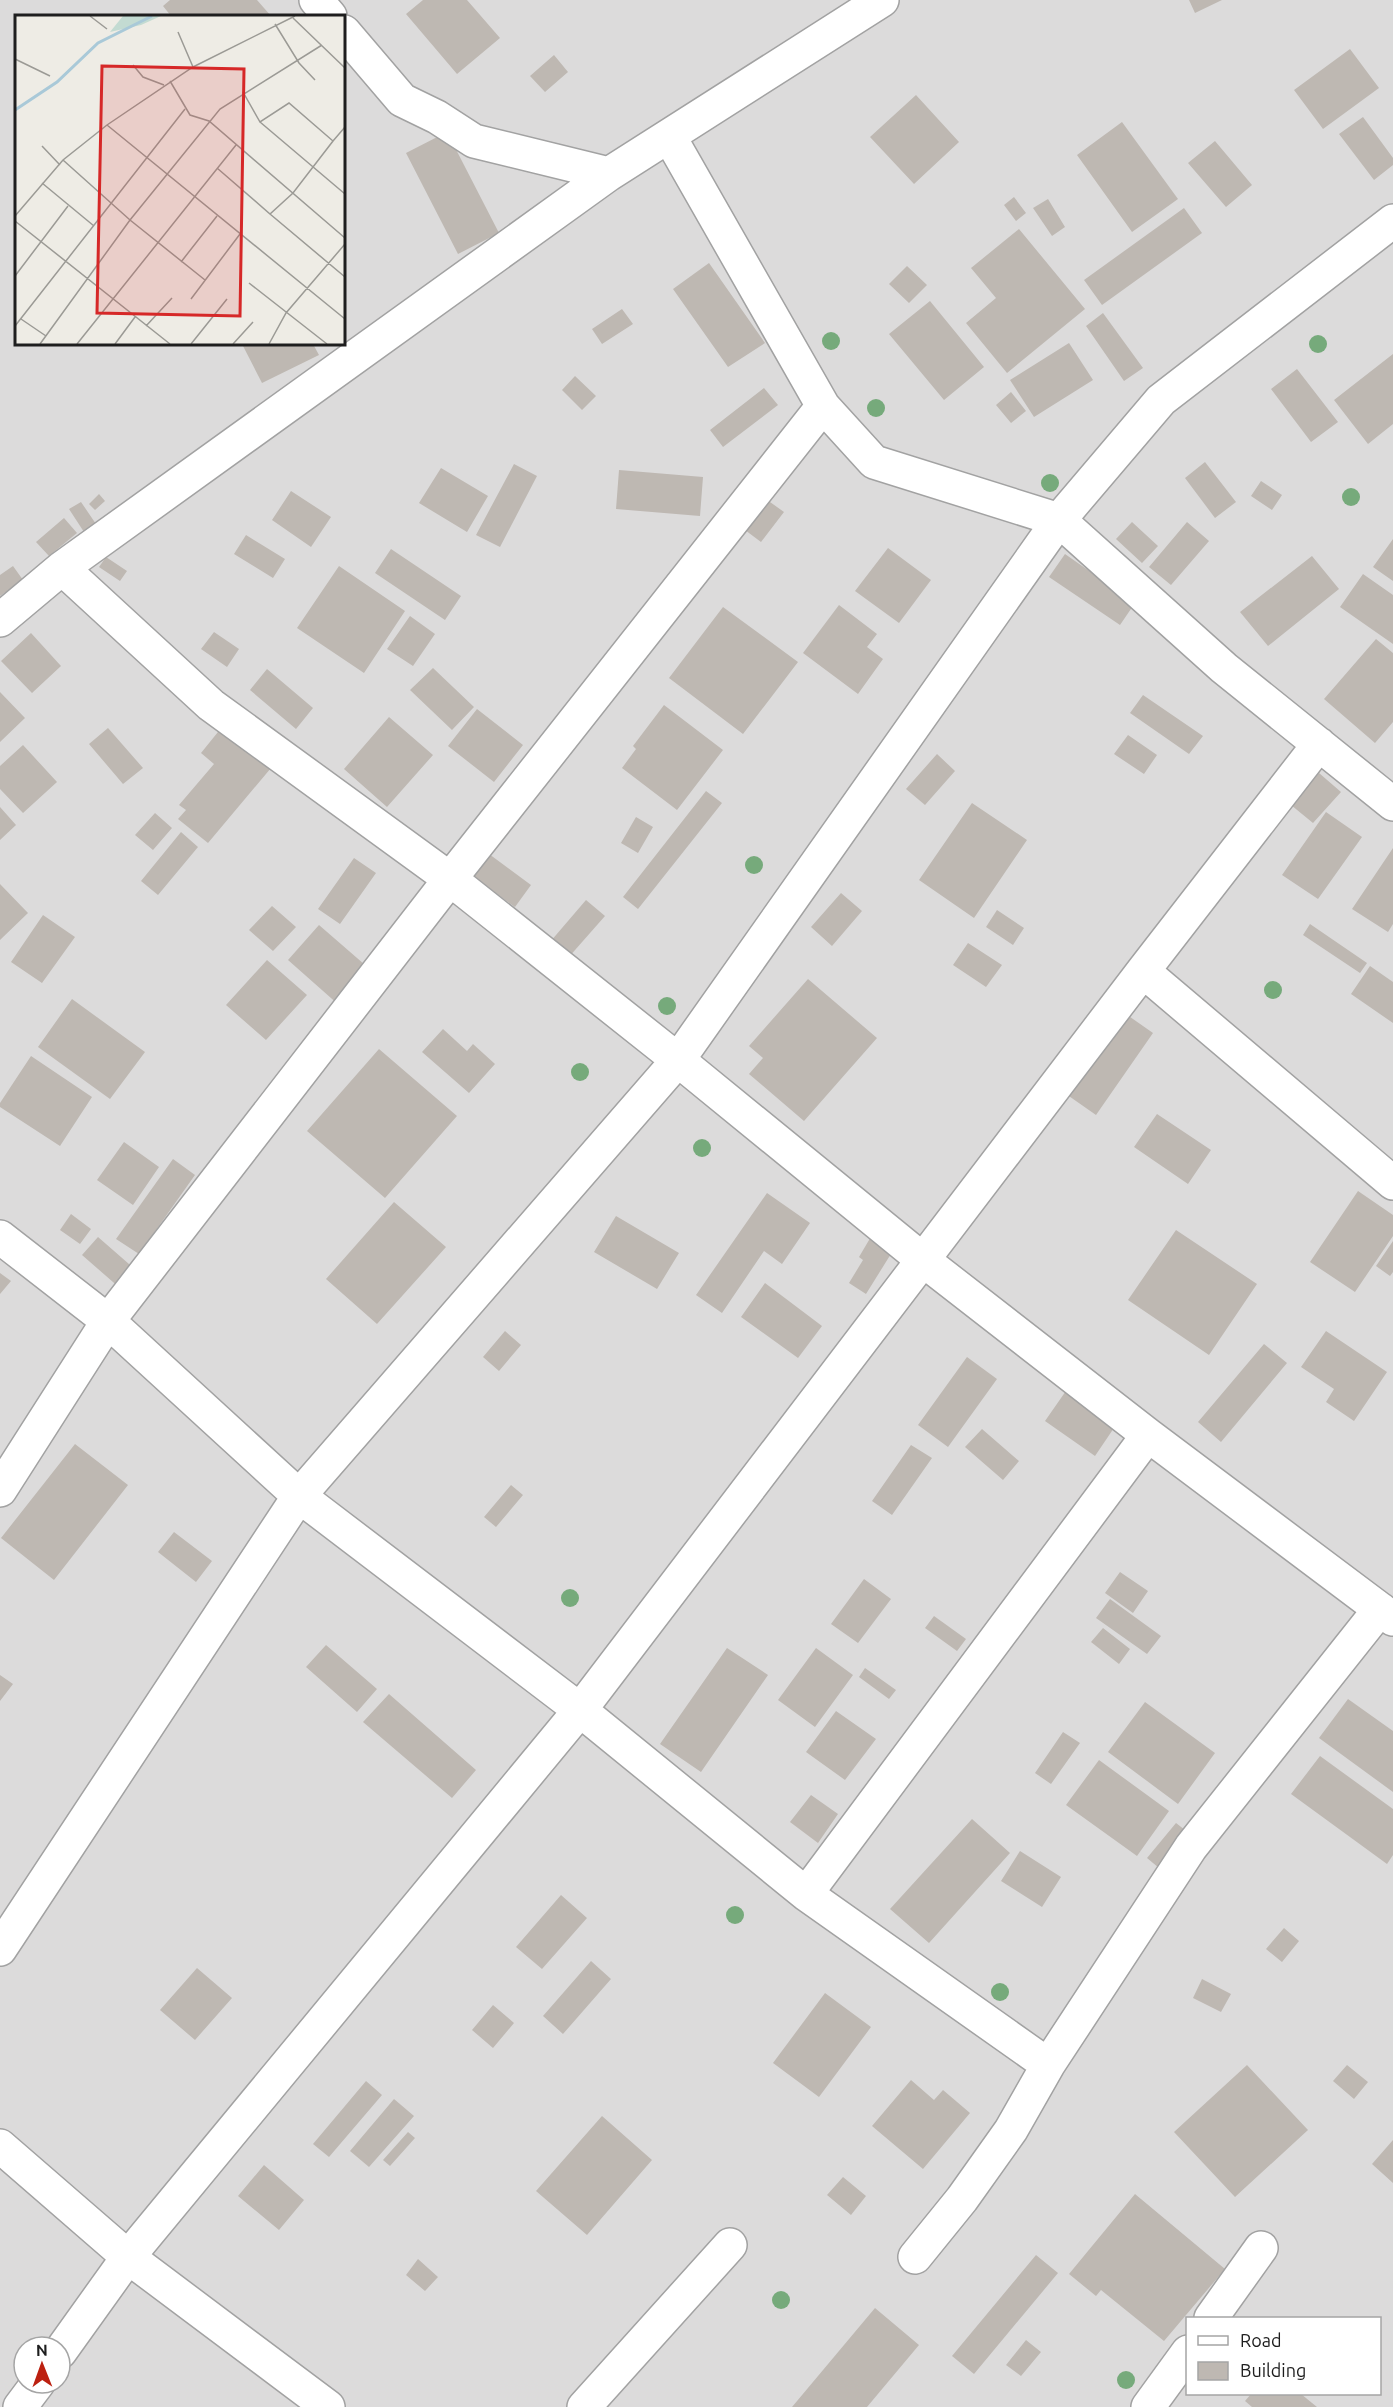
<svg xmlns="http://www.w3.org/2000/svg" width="1393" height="2407" viewBox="0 0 1393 2407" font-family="Ubuntu,sans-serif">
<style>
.residential{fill:#dcdbdb;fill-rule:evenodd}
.building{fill:#beb8b2}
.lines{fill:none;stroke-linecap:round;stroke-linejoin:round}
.street-casing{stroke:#a2a2a2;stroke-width:36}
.street{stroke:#fff;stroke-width:33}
.tree{fill:#76aa7b}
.inset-river{fill:none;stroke:#a9c9d8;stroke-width:3}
.inset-road{fill:none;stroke:#9b9a95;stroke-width:1.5}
.view{fill:#d62828;fill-opacity:0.15;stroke:#d62828;stroke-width:3}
.inset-edge{fill:none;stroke:#1e1e1e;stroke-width:3}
</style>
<rect width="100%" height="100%" fill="#eeece5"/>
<path class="residential" d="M0 0H1393V2407H0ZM16 16H344V344H16ZM1188 2318H1380V2394H1188ZM24 2347H60V2383H24Z"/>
<path class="building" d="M170 0H257L271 16H171L163 6Z
M423 0H467L500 38 457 74 406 14Z
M1189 0H1222L1195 13Z
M1350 49 1379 88 1323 129 1294 90Z
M554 55 568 72 545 92 530 76Z
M916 95 959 142 914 184 870 137Z
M1363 117 1393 158V165L1374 180 1339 134Z
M1122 122 1178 199 1132 232 1077 155Z
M447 132 499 233 458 254 406 153Z
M1215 141 1252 185 1226 207 1188 163Z
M1014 197 1026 213 1016 221 1004 205Z
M1048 199 1065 227 1052 236 1033 208Z
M1184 208 1202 233 1102 305 1084 280Z
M1019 229 1085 309 1007 373 966 323 996 298 971 268Z
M709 263 765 343 728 367 673 289Z
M907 266 927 285 909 303 889 284Z
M930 301 984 367 944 400 889 334Z
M622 309 633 324 602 344 592 329Z
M1103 313 1143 368 1124 381 1086 326Z
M1069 343 1093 380 1034 417 1010 380Z
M242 344H313L319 355 262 383Z
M1393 354V424L1368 444 1334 400Z
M1297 369 1338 422 1311 442 1271 389Z
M575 376 596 396 582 410 562 390Z
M764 388 778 405 723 447 710 430Z
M1011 392 1026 411 1011 423 996 405Z
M1205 462 1236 502 1215 518 1185 478Z
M514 464 537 476 500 547 476 535Z
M441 468 488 496 467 532 419 503Z
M619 470 703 477 700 516 616 509Z
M1261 481 1282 495 1272 510 1251 496Z
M291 491 331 517 311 547 272 520Z
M99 494 105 501 95 510 89 504Z
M763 497 784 512 761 542 741 527Z
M81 502 96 524 84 532 69 509Z
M64 518 77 533 49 556 36 542Z
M1132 522 1158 546 1142 563 1116 539Z
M1187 522 1209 541 1171 585 1149 567Z
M246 535 285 559 273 578 234 554Z
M1393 539V581L1373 567Z
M888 548 931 580 899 623 855 591Z
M391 549 461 596 445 620 375 573Z
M1065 554 1135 603 1120 625 1049 577Z
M1312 556 1339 589 1268 646 1240 612Z
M106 557 127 571 120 581 99 567Z
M13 566 23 580 0 596V575Z
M339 566 405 611 364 673 297 628Z
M1363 574 1393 595V644L1340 607Z
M839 605 877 634 867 647 883 659 858 694 803 653Z
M723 607 798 662 743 734 669 678Z
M410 616 435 634 413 666 387 649Z
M214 632 239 649 227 667 201 649Z
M31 633 61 666 32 693 1 661Z
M1376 639 1393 653V722L1375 743 1324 699Z
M433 668 474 707 452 730 410 690Z
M267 669 313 708 296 729 250 690Z
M0 692 25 718 0 742Z
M1143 695 1203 736 1189 754 1130 713Z
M664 705 723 750 677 810 622 768 636 749 633 746Z
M477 709 523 745 494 782 448 746Z
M389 717 433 755 387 807 344 769Z
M222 727 271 768 208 843 178 819 186 810 179 805 214 764 201 753Z
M108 728 143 768 123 784 89 744Z
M1128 735 1157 755 1144 774 1114 754Z
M23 745 57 782 23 813 0 789V766Z
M937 754 955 771 925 805 906 789Z
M1319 773 1341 792 1313 823 1291 805Z
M706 791 722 803 638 909 623 897Z
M972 803 1027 840 974 918 919 880Z
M0 807 16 825 0 840Z
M1326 812 1362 837 1318 899 1282 875Z
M155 813 172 828 153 850 135 835Z
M636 817 653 827 638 853 621 843Z
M181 832 198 847 158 895 141 881Z
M1393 848V924L1388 932 1352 909Z
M485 851 531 885 515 907 469 874Z
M354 858 376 873 340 924 318 909Z
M0 884 28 913 0 940Z
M841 893 862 911 832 946 811 927Z
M586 900 605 916 568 958 550 942Z
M272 906 296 927 273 951 249 930Z
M997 910 1024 928 1013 945 986 927Z
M43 915 75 937 42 983 11 962Z
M1310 924 1367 963 1360 973 1303 935Z
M319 925 372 971 340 1006 288 960Z
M968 943 1002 965 986 987 953 965Z
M267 960 307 995 266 1040 226 1005Z
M1370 966 1393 982V1023L1351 994Z
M808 979 877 1038 804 1121 749 1074 763 1058 749 1046Z
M72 999 145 1052 110 1099 38 1047Z
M1123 1012 1153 1033 1096 1115 1066 1094Z
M443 1029 467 1051 473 1044 495 1064 469 1093 422 1052Z
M379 1049 457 1116 385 1198 307 1131Z
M31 1056 92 1097 60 1146 0 1107V1103Z
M1157 1114 1211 1150 1188 1184 1134 1147Z
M124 1142 159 1167 133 1205 97 1180Z
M173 1159 195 1175 139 1254 116 1239Z
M1358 1191 1393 1215V1236L1355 1292 1310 1262Z
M767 1193 810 1223 782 1264 764 1251 722 1313 696 1295Z
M394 1202 446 1247 377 1324 326 1279Z
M71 1214 91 1229 80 1244 60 1230Z
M616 1216 679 1253 657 1289 594 1252Z
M1176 1230 1257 1284 1209 1355 1128 1300Z
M872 1235 894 1249 866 1294 849 1283 863 1260 859 1257Z
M98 1237 137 1271 121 1289 82 1255Z
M1393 1241V1272L1390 1276 1376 1266Z
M0 1273 11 1281 0 1294Z
M765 1283 822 1326 798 1358 741 1317Z
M505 1331 521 1345 499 1371 483 1357Z
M1326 1331 1387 1372 1354 1421 1326 1402 1334 1389 1301 1367Z
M1264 1344 1287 1363 1221 1442 1198 1422Z
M967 1357 997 1379 948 1447 918 1425Z
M1068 1388 1118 1422 1095 1456 1045 1421Z
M982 1429 1019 1461 1003 1480 965 1447Z
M75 1444 128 1485 54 1580 1 1538Z
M911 1445 932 1458 892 1515 872 1501Z
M511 1485 523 1495 496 1527 484 1517Z
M174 1532 212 1561 196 1582 158 1552Z
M1120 1572 1148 1591 1133 1613 1105 1593Z
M864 1579 891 1599 858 1643 831 1624Z
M1110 1599 1161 1636 1147 1654 1096 1618Z
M934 1616 966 1639 957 1651 925 1628Z
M1103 1628 1130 1649 1119 1664 1091 1642Z
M326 1645 377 1689 357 1712 306 1667Z
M727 1648 768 1675 701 1772 660 1744Z
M816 1648 853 1675 815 1727 778 1700Z
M865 1668 896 1690 889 1699 859 1677Z
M0 1675 13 1684 0 1701Z
M389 1694 476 1770 452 1798 363 1722Z
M1348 1699 1393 1731V1792L1319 1738Z
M1145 1702 1215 1753 1178 1804 1108 1752Z
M836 1711 876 1739 845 1780 806 1752Z
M1063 1732 1080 1743 1051 1784 1035 1773Z
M1320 1756 1393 1809V1855L1387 1864 1291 1794Z
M1099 1760 1169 1811 1137 1856 1066 1805Z
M811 1795 838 1814 818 1843 790 1822Z
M972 1819 1010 1853 929 1943 890 1909Z
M1176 1823 1194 1837 1165 1873 1147 1858Z
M1020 1851 1061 1877 1042 1907 1001 1881Z
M561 1895 587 1918 542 1969 516 1947Z
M1284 1928 1299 1941 1282 1962 1266 1949Z
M591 1961 611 1979 563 2034 543 2016Z
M197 1968 232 1998 195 2040 160 2010Z
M1202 1979 1231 1994 1221 2012 1193 1998Z
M825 1993 871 2027 819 2097 773 2063Z
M493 2005 514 2023 493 2048 472 2030Z
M1247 2065 1308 2130 1235 2197 1174 2132Z
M1347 2065 1368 2082 1354 2099 1333 2081Z
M911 2080 934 2100 943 2090 970 2113 923 2169 872 2126Z
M366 2081 382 2095 329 2157 313 2144Z
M394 2099 414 2116 369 2167 350 2151Z
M602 2116 652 2160 587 2235 536 2191Z
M408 2132 415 2138 390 2166 383 2160Z
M1393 2140V2183L1372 2164Z
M264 2165 304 2200 279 2230 238 2196Z
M843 2177 866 2196 851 2215 827 2195Z
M1135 2194 1225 2269 1164 2341 1101 2290 1096 2296 1069 2274Z
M1036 2255 1058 2273 974 2374 952 2356Z
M418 2259 438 2277 425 2291 406 2275Z
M875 2308 919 2345 867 2407H792Z
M1026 2340 1041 2352 1021 2376 1006 2365Z
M1251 2394H1301L1317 2407H1252L1245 2401Z"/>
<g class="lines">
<defs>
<path id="street" d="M316 0 330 16
M344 32 402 100 437 117 474 141 609 174
M669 136 823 406 874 462 1059 520 1224 668 1393 804
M62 568 211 705 450 879 678 1060 923 1260 1148 1435 1393 1619
M0 620 62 568 609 174 882 0
M1143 971 1393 1183
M0 1237 108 1321 299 1496 580 1710 806 1894 1048 2065
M0 1490 108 1321 450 879 823 406
M806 1894 1148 1435
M0 1949 299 1496 678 1060 1059 520 1161 400 1393 221
M0 2146 128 2257 328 2407
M915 2257 962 2199 1011 2130 1048 2065 1191 1847 1380 1609
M1211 2318 1261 2248
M60 2352 128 2257 580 1710 1143 971 1319 744
M20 2407 38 2383
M584 2407 730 2245
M1148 2407 1188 2352"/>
</defs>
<use href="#street" class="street-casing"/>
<use href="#street" class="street"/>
</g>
<g class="tree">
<circle cx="831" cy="341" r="9"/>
<circle cx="1318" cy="344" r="9"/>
<circle cx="876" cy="408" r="9"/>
<circle cx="1050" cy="483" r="9"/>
<circle cx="1351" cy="497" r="9"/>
<circle cx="754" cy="865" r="9"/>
<circle cx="1273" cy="990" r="9"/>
<circle cx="667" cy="1006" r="9"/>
<circle cx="580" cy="1072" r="9"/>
<circle cx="702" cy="1148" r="9"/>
<circle cx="570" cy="1598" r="9"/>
<circle cx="735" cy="1915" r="9"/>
<circle cx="1000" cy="1992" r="9"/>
<circle cx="781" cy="2300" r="9"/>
<circle cx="1126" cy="2380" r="9"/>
</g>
<g transform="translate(15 15)">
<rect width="330" height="330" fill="#eeece5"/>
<path d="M108 1H146L126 10 95 17Z" fill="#c3dbd2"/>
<path class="inset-river" d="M0 95 42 67 83 28 137 1"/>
<path class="inset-road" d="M75 1 92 14M278 3 330 53M260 9 284 48 300 65M163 17 178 52M0 44 35 61M118 50 128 62 149 70M155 66 175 100 194 106 330 223M245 107 330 179M92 110 330 304M318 126 330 112M27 131 45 150M48 145 115 205 190 265M202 153 255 199 278 178 318 126 274 88 245 107 228 77M27 168 79 211M255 199 330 262M0 201 48 145 92 110 178 52 280 1M0 206 155 329M166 247 202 201M0 261 53 191M234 268 312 329M176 284 225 219M6 304 31 321M0 311 170 94M131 311 157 283M25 329 115 205 205 94 307 30M62 329 221 130M100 329 120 302M176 329 212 284M218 329 238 307M254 329 271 298 330 229"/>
<path class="view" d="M87 51 229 54 225 301 82 298Z"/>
<rect width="330" height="330" class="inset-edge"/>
</g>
<rect x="1186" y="2317" width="195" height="78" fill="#ffffff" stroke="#a5a5a5" stroke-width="1.5"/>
<rect x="1198" y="2336" width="30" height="9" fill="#ffffff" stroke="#a5a5a5" stroke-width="1.5"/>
<text x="1240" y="2347" font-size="18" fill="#1e1e1e">Road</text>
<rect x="1198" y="2362" width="30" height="18" fill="#beb8b2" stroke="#a5a5a5" stroke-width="1.5"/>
<text x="1240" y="2377" font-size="18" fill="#1e1e1e">Building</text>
<g transform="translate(42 2365) rotate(359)"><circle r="28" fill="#ffffff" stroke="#a5a5a5" stroke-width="1.5"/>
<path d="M0-4.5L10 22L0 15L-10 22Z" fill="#bc2010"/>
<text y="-9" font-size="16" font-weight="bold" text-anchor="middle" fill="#1e1e1e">N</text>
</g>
</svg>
